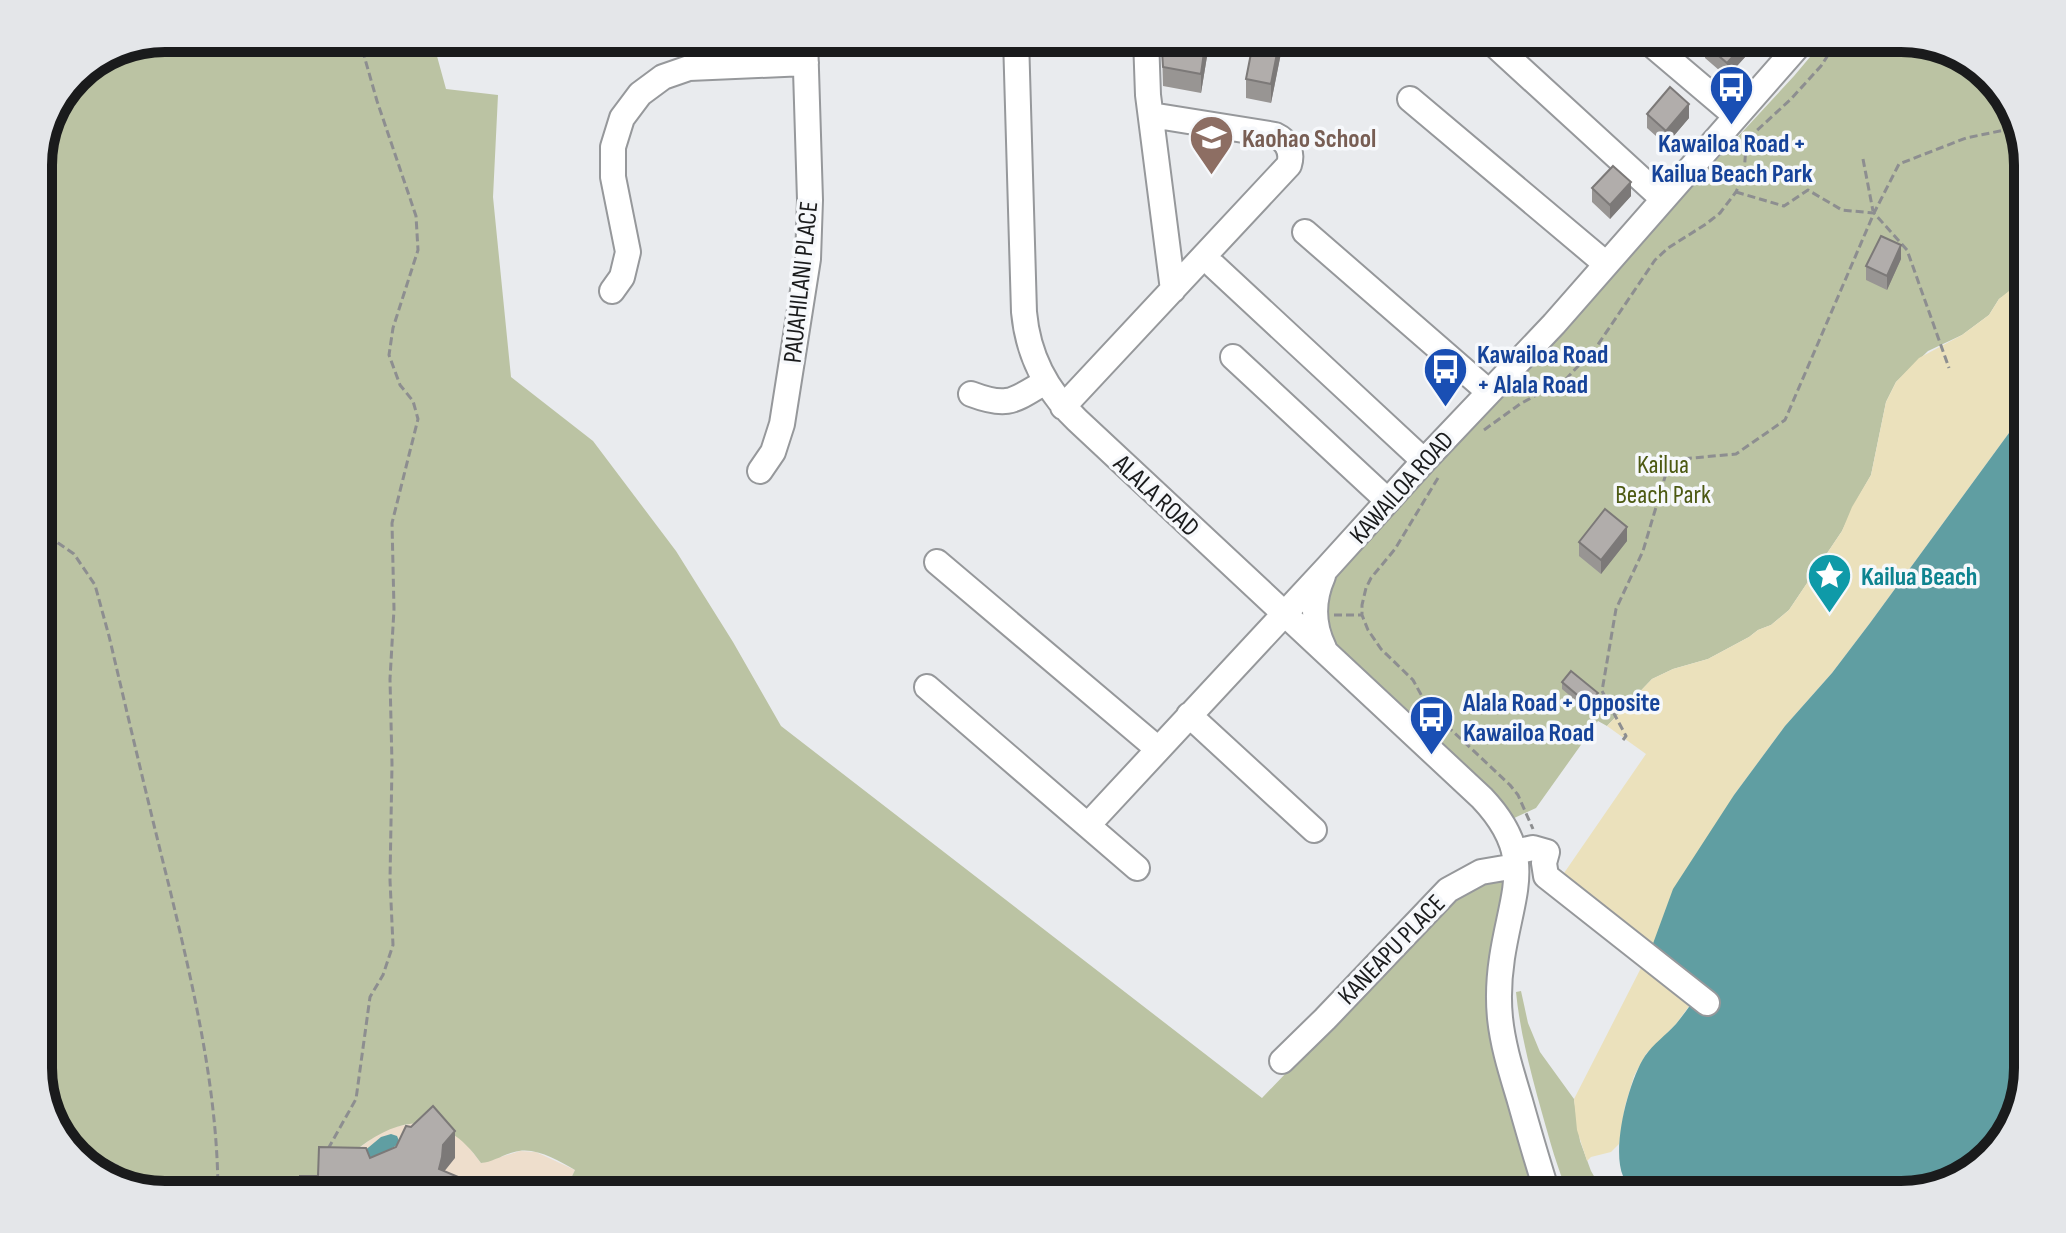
<svg xmlns="http://www.w3.org/2000/svg" width="2066" height="1233" viewBox="0 0 2066 1233" font-family="'Sofia Sans Condensed',sans-serif">
<style>
.commercial{fill:#eedecc}
.green{fill:#bbc3a3}
.sand{fill:#ebe1bc}
.water{fill:#609ea2}
.lines{fill:none;stroke-linecap:round;stroke-linejoin:round}
.minor-casing{stroke:#96989b;stroke-width:28}
.path{stroke:#8d8e90;stroke-width:3;stroke-dasharray:8 4;stroke-linecap:butt}
.minor{stroke:#fff;stroke-width:24}
.wall{fill:#989593}
.shaded-wall{fill:#7c7978}
.building{fill:#b1adab;stroke:#7c7978;stroke-width:2}
.labels{text-anchor:middle;stroke-width:7;stroke-linejoin:round;paint-order:stroke}
.education-label{font-size:26px;font-weight:bold;fill:#785e54;stroke:#f6f8fb;text-anchor:start}
.transit-label{font-size:26px;font-weight:bold;fill:#164399;stroke:#f6f8fb;text-anchor:start}
.street-label{font-size:26px;fill:#1a1b1c;stroke:#f6f8fb}
.park-label{font-size:26px;fill:#4d5a13;stroke:#f6f8fb}
.culture-label{font-size:26px;font-weight:bold;fill:#0d838f;stroke:#f6f8fb;text-anchor:start}
.rim{fill:none;stroke:#1a1b1c;stroke-width:10}
</style>
<rect width="100%" height="100%" fill="#e9ebee"/>
<path class="commercial" d="M420 1122 451 1132 464 1141 481 1163 520 1151 536 1152 575 1170 563 1195H312L337 1165 375 1136 389 1128Z"/>
<path class="green" d="M165 38H432L446 89 498 95 493 197 511 377 593 441 676 551 733 642 781 726 1262 1098 1452 900 1472 886 1504 877C1503 912 1488 945 1487 980 1485 1052 1515 1127 1535 1195H563L575 1170C559 1161 538 1148 519 1151 505 1153 494 1162 481 1163 447 1114 406 1112 360 1147 352 1153 343 1159 336 1166 327 1175 320 1185 312 1195H165L101 1178 55 1132 38 1076V157L75 75Z
M1826 38H1901L1965 55 2011 101 2028 157V287L2014 289 1999 299 1989 315 1962 335 1928 351 1896 382 1886 402 1871 475 1859 496 1842 531 1789 610 1771 625 1758 630 1749 637 1708 659 1673 669 1652 679 1607 726 1598 721 1536 808 1510 820 1333 644 1324 612 1331 580 1351 555 1794 76Z
M1521 991 1528 1023 1540 1052 1574 1099 1580 1141 1591 1171 1605 1195H1569C1557 1168 1550 1141 1542 1113 1531 1073 1520 1033 1516 992Z"/>
<path class="sand" d="M2020 287H2028V407L1870 623 1832 673 1785 726 1734 795 1651 949 1562 876 1646 754 1607 726 1652 679 1673 669 1708 659 1749 637 1758 630 1771 625 1789 610 1842 531 1852 507 1871 475 1886 402 1896 382 1919 358 1962 335 1989 315 1999 299 2009 291Z
M1642 966 1692 1002 1676 1024 1646 1054 1634 1076 1625 1106 1619 1144 1611 1152 1591 1157 1587 1161 1577 1130 1574 1099Z"/>
<path class="water" d="M2028 407V1069L2011 1132 1965 1178 1902 1195H1647C1637 1192 1628 1185 1623 1176 1611 1148 1629 1080 1645 1056 1653 1044 1666 1035 1676 1024 1685 1013 1693 1001 1702 989L1651 949 1673 889 1734 795 1785 726 1832 673 1870 623Z
M391 1134 397 1136 400 1143 386 1152 374 1167 363 1152 381 1137Z"/>
<g class="lines">
<defs>
<path id="minor" d="M1016 38 1024 312C1028 356 1046 390 1077 420L1482 798C1537 856 1512 891 1502 958 1499 978 1498 998 1500 1018 1503 1047 1512 1074 1520 1101 1529 1133 1538 1164 1548 1195
M1146 38 1148 95 1173 290
M1487 38 1663 199
M1644 38 1736 116
M1410 99 1606 264
M1305 232 1489 392
M1214 266 1424 461
M612 291 622 277 628 252 613 177V147L622 118 640 94 663 77 689 68 806 63
M1233 357 1388 501
M971 394C1008 408 1013 401 1045 382
M1063 407 1289 165C1293 152 1288 141 1275 135L1151 115
M760 471 773 452 782 424 808 259 810 200 805 38
M937 562 1158 749
M1323 576C1312 601 1312 624 1324 648
M927 687 1137 868
M1189 715 1314 830
M1088 825 1327 568 1424 461 1554 324 1805 38
M1514 852 1533 848 1547 852 1544 863 1546 876 1707 1003
M1282 1061 1325 1019 1448 890 1481 872 1516 866
M472 1195 485 1190 498 1195"/>
</defs>
<use href="#minor" class="minor-casing"/>
<path class="path" d="M1863 159 1873 211
M1736 192 1784 206 1808 190 1842 210 1874 213 1907 250 1949 368
M1484 430 1520 404 1566 379 1597 346 1655 260 1668 248 1706 224 1720 213 1736 192 1744 174 1746 146 1752 135 1791 99 1821 66 1839 38
M1438 478 1395 549 1371 578 1366 588 1362 605V615L1368 630 1381 649 1413 680 1429 709 1510 785 1518 795 1533 829
M38 529 74 554 95 585 109 636C129 721 149 806 170 890 194 990 218 1092 218 1195
M1334 615H1362
M1623 740 1626 736 1602 691 1616 609 1643 551 1670 460 1736 454 1785 420 1874 213 1899 164 1966 138 2019 127
M79 1147 121 1168 143 1189
M328 1149 356 1099 370 997 383 975 393 945 390 880 392 764 390 679 394 609 392 523 418 419 413 401 400 385 389 355 393 328 418 250 416 216 377 101 359 38"/>
<use href="#minor" class="minor"/>
</g>
<path class="wall" d="M1210 38 1201 93 1163 86 1162 51Z
M1254 38H1284L1271 103 1246 98V79Z
M1320 38H1373L1372 43 1363 41 1362 51 1320 43Z
M1705 44 1746 56 1727 77 1705 58Z
M1647 114 1689 118 1666 145 1647 128Z
M1592 188 1631 196 1610 219 1592 202Z
M1901 259 1887 290 1866 280V266Z
M1627 541 1601 574 1579 556V542Z
M1562 682 1598 700 1588 711 1562 689Z"/>
<path class="shaded-wall" d="M1206 38H1210L1201 93V74Z
M1280 38H1284L1271 103V84Z
M1746 42V56L1727 77V63Z
M1689 104V118L1666 145V131Z
M1631 182V196L1610 219V205Z
M1901 245V259L1887 290V276Z
M1627 527V541L1601 574V560Z
M1598 693V700L1588 711V704Z
M455 1131V1158L443 1173 439 1169 443 1145Z"/>
<path class="building" d="M1164 38H1206L1201 74 1163 67 1162 51Z
M1254 38H1280L1271 84 1246 79Z
M1711 38H1742L1746 42 1727 63 1705 44Z
M1670 87 1689 104 1666 131 1647 114Z
M1613 166 1631 182 1610 205 1592 188Z
M1881 236 1901 245 1887 276 1866 266Z
M1605 509 1627 527 1601 560 1579 542Z
M1571 671 1598 693 1588 704 1562 682Z
M433 1106 455 1131 443 1145 442 1157 439 1169 470 1182V1195H300V1176H318L319 1147 366 1148 370 1158 396 1147 406 1126 411 1127Z"/>
<defs>
<symbol id="bus-pin" viewBox="-11 -11 22 30"><path d="M0 17L-7.5 6A9.5 9.5 0 1 1 7.5 6Z" fill="#1a4fb4" stroke="#f6f8fb"/><path d="M-5-6H5V4H4V6H2V4H-2V6H-4V4H-5ZM-3.5-4V0h7V-4ZM-3.5 1.2v1.5H-2V1.2ZM2 1.2v1.5H3.5V1.2Z" fill="#fff"/></symbol>
<symbol id="school-pin" viewBox="-11 -11 22 30"><path d="M0 17L-7.5 6A9.5 9.5 0 1 1 7.5 6Z" fill="#8d6e63" stroke="#f6f8fb"/><path d="M0-5L7-2L0 1L-7-2ZM-4 1L0 2.5L4 1V4Q0 6-4 4Z" fill="#fff"/></symbol>
<symbol id="sight-pin" viewBox="-11 -11 22 30"><path d="M0 17L-7.5 6A9.5 9.5 0 1 1 7.5 6Z" fill="#0f9aa8" stroke="#f6f8fb"/><path d="M0-6L1.8-2.2L6-1.7L2.9 1.2L3.7 5.4L0 3.3L-3.7 5.4L-2.9 1.2L-6-1.7L-1.8-2.2Z" fill="#fff"/></symbol>
</defs>
<g fill-rule="evenodd">
<use href="#bus-pin" x="1706" y="62" width="51" height="69"/>
<use href="#school-pin" x="1186" y="112" width="51" height="69"/>
<use href="#bus-pin" x="1420" y="344" width="51" height="69"/>
<use href="#sight-pin" x="1804" y="550" width="51" height="69"/>
<use href="#bus-pin" x="1406" y="692" width="51" height="69"/>
</g>
<g class="labels">
<g class="education-label">
<text x="1242" y="147">Kaohao School</text>
</g>
<g class="transit-label">
<text x="1732" y="152" text-anchor="middle">Kawailoa Road +<tspan x="1732" dy="30">Kailua Beach Park</tspan></text>
<text x="1477" y="363">Kawailoa Road<tspan x="1477" dy="30">+ Alala Road</tspan></text>
<text x="1463" y="711">Alala Road + Opposite<tspan x="1463" dy="30">Kawailoa Road</tspan></text>
</g>
<g class="street-label">
<text transform="translate(800 282) rotate(-84)" y="9">PAUAHILANI PLACE</text>
<text transform="translate(1401 487) rotate(-48)" y="9">KAWAILOA ROAD</text>
<text transform="translate(1157 495) rotate(43)" y="9">ALALA ROAD</text>
<text transform="translate(1391 949) rotate(-46)" y="9">KANEAPU PLACE</text>
</g>
<g class="park-label">
<text x="1663" y="473">Kailua<tspan x="1663" dy="30">Beach Park</tspan></text>
</g>
<g class="culture-label">
<text x="1861" y="585">Kailua Beach</text>
</g>
</g>
<path d="M0 0H2066V1233H0ZM165 52H1901A113 113 0 0 1 2014 165V1068A113 113 0 0 1 1901 1181H165A113 113 0 0 1 52 1068V165A113 113 0 0 1 165 52Z" fill="#e4e6e9" fill-rule="evenodd"/>
<path class="rim" d="M165 52H1901A113 113 0 0 1 2014 165V1068A113 113 0 0 1 1901 1181H165A113 113 0 0 1 52 1068V165A113 113 0 0 1 165 52Z"/>
</svg>
